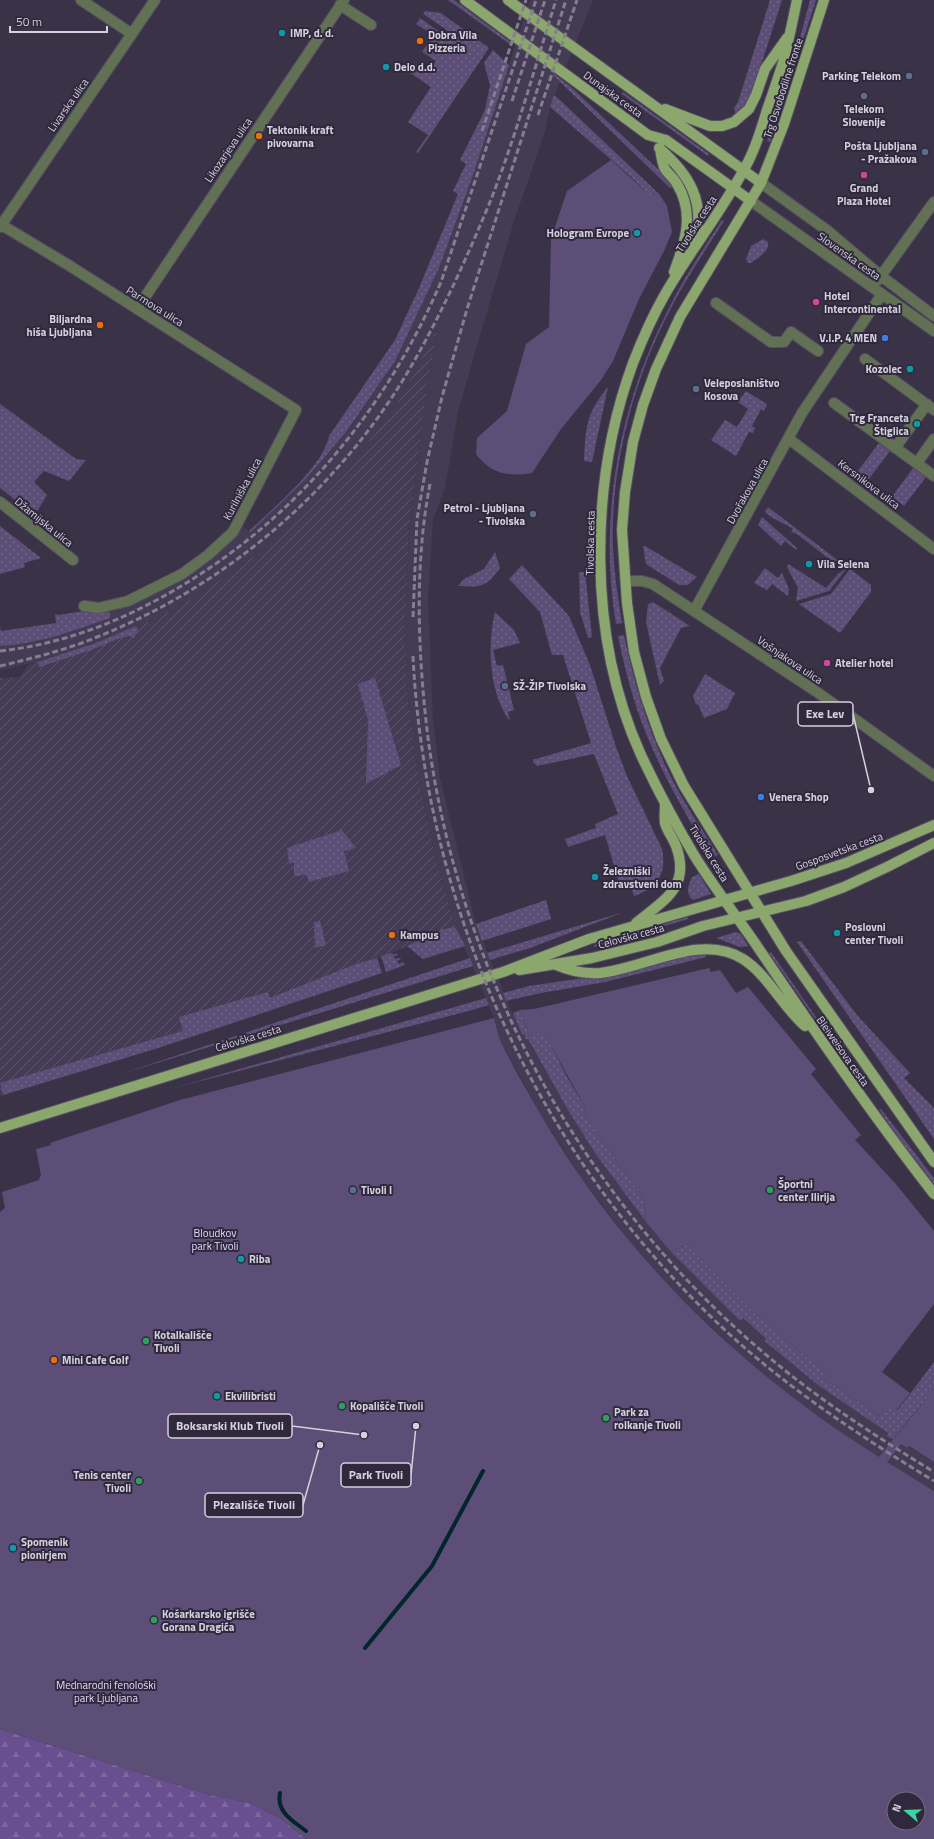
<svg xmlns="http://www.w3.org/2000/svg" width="934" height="1839" viewBox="0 0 934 1839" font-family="'Titillium Web',sans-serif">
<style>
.industrial{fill:url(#industrial-furrows)}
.built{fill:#443b55}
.grass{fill:url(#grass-dots)}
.forest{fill:url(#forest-firs)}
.park{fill:#5c4e76;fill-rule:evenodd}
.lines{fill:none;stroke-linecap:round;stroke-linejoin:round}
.stream{stroke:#03252d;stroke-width:4}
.minor-casing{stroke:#564f63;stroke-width:12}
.major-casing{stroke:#564f63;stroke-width:12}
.minor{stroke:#627054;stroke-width:10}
.major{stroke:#8ca76d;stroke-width:10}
.rail{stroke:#847e8f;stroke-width:3;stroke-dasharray:6 3;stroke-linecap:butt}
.culture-dot{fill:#0f9aa8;stroke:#30293d;stroke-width:1.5}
.food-dot{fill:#e8710a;stroke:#30293d;stroke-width:1.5}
.service-dot{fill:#5c6f8a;stroke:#30293d;stroke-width:1.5}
.hotel-dot{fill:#d1479c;stroke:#30293d;stroke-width:1.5}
.shop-dot{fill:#3f7fe0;stroke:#30293d;stroke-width:1.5}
.leisure-dot{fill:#2e9e5b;stroke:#30293d;stroke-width:1.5}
.labels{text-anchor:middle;stroke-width:4;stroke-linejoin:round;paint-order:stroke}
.poi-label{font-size:11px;font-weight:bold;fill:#d5d1de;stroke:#30293d;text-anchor:start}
.street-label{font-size:11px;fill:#d5d1de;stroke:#30293d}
.park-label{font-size:11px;fill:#e0d5fa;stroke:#30293d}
.leader{fill:none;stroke:#d5d1de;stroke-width:1.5}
.callout-dot{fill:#d5d1de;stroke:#30293d;stroke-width:1.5}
.callout{fill:#30293d;stroke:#d5d1de;stroke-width:1.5}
.callout-label{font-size:12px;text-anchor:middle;font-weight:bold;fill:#d5d1de}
</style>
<defs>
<pattern id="industrial-furrows" width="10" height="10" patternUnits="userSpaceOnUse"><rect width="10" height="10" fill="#443b55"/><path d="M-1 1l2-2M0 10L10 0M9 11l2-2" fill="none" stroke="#5e566d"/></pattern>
<pattern id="grass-dots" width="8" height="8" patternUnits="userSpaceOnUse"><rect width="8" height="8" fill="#5c4e76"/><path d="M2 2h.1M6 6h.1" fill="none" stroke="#726689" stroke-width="1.8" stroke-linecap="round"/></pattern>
<pattern id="forest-firs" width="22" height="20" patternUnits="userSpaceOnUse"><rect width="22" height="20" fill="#685090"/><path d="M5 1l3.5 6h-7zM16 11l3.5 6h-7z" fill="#7d689f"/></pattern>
</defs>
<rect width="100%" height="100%" fill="#3a3348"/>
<path class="industrial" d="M438 326 428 380 409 529 405 634 408 698 419 780 435 856 456 928 441 930 392 953 356 964 362 980 158 1048 0 1096V678L20 677 28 665 96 643 142 623 193 598 257 554 339 480 397 403Z"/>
<path class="built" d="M530 0H593L550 107 545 132 514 221 473 359 458 412 445 488 433 520 428 598 433 720 440 778 476 924 512 1013H515L522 1030 528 1039 545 1070 616 1182 646 1222 671 1252 740 1321 742 1318 766 1339 764 1342 818 1385 889 1434 888 1435 934 1462V1491L854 1442 785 1392 737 1352 662 1280 634 1248 580 1176 540 1113 499 1038 494 1018 454 922 435 856 419 780 408 698 405 634 409 529 428 380 438 328 397 404 339 480 257 554 193 598 158 618 96 643 38 662 0 670V646L38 641 74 631 110 618V612L129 606 181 578 223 547 242 526 251 532 305 480 348 431 395 361 439 268 472 178Z"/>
<path class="grass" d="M448 0H454L512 43 511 45Z
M770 0H782L751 96 746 105 736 114 734 108 738 102Z
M810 0H816L770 142 767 141 797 49Z
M425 11 441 13 489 48 418 153 416 152 428 135 408 122 431 87 409 72 414 63 428 72 436 61 422 52 433 35 416 24 420 18 444 35 447 30 423 14Z
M493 50 509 65 472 178 439 268 395 361 347 431 305 480 251 532 249 531C271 510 324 466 329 436L395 340 419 288 458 194 453 191 466 164 460 160 485 110 490 85 484 63Z
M554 74 571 87 663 174 673 187 670 188 553 75Z
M623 92 701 148 709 154 708 156 622 94Z
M554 95 560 100 659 194 650 195 629 175 550 107Z
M722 220 724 221C705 251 685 280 669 312 633 381 610 470 613 548 614 573 618 598 622 623L616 624C598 518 619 406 668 310 683 279 703 249 722 220Z
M763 239 768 242C770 251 758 258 751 263H748L746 259 751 246Z
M608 387 592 462 584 461C586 427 585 415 608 387Z
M746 391 767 404 764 411 761 409 752 426 755 428 753 433 749 432 736 456 711 440 725 420 737 427 748 409 738 402Z
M0 404 76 459 86 460 69 481 44 471 34 482 47 495 38 510H28L0 488Z
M879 443 890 451 868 480 857 472Z
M913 468 926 477 904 506 892 497Z
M768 507 840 562 837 565 797 534 791 532 793 529C783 522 773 520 765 512Z
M762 517 797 548 796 550 785 541 781 546 758 525Z
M0 526 41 558 24 563 25 567 0 574Z
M643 546H645L697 577 688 585H679L646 564Z
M495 552 500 568C485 588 482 587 458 586L464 579 484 569Z
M788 564 826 588 838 574 847 568 829 591 796 601 798 588 787 567Z
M522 565 569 616 590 665 616 747 627 776 662 849C667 874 657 888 634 896L631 886 621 889 605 835 568 847 565 839 596 828 595 824 618 814 594 754 537 766 533 762V759H536L591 743 563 655H552L540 612 509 579Z
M765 568 778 578 782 573 789 589 788 596 772 584 767 590 754 583Z
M850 569 871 585V592L840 633 799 604 831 594Z
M579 572H585L592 637 588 638 580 612Z
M653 602 690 626 681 628 660 668 664 681 660 685 646 622 648 604Z
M84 611 110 612V618C74 631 38 644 0 646V626L1 631 56 623 55 614 59 615Z
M495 612 514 630 520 643 493 650 497 666 503 665 514 710 508 712 510 721C489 694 487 644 495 612Z
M136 626 138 630 134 638 129 636 120 638 91 650 39 667 38 662 96 643Z
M624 635C635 687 650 737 675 785 688 809 704 832 718 855L711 857C691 823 670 788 654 752 637 715 626 676 618 636Z
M705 674 735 693 727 709 704 718 698 704 696 705 693 696Z
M375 678 401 765 366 784 368 720 358 684Z
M342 830 356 848 344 851 349 871 309 882 306 874 294 877V862L289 864 287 848Z
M699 874 711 894 693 900C685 893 688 886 692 877Z
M546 900 551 919 482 941 476 924Z
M624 912 530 948 490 960 487 953Z
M687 917 688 919 595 947 594 945Z
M320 921 326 945 315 948 314 922Z
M453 927 456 928 465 946 423 959 407 946 441 930Z
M736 932 741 934 748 946 740 947 716 938Z
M801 941 857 1015 910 1073 904 1078 934 1108V1139L804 952 797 942Z
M771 952 847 1062V1064L769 953Z
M392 953 393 955 397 953 398 955 394 956 395 959 400 958 401 959 397 961 399 964 403 962 405 965 386 972 381 956Z
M691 955H706V957L605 982 541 993 506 1001 503 993 529 986 604 975Z
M377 958 382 973 158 1048 3 1095 0 1083 183 1031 179 1017 268 992 270 998 356 964Z
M470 958 473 966 121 1074Z
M486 998 489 1005 472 1010 174 1088Z
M520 1010 530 1036 544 1032 567 1077 586 1109 583 1112 609 1151 644 1198 646 1222 595 1153 568 1110 528 1039H526L524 1034H522L513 1013Z
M879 1109H881L934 1178V1184L894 1132Z
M686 1244 750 1309 825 1373 822 1377 879 1416 888 1405 897 1411 934 1362V1389L893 1439 887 1436 888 1433 818 1385 764 1341 766 1339 743 1318 740 1321 671 1252Z"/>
<path class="forest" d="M0 1729 210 1795 250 1803 280 1818 306 1839H0Z"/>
<path class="park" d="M611 160 650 195 659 194 667 206 672 232 665 249 639 299 613 361 601 380 561 429 532 473C508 477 491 474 476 454L477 438 507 411 526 344 549 327 551 239 567 191Z
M709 968 711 972 720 970 736 993 748 987 816 1069 811 1074 861 1135 855 1140 895 1183 934 1231V1304L882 1372 910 1393 896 1411 888 1406 879 1416 822 1377 825 1373 750 1309 686 1244 671 1252 646 1222 644 1198 609 1151 583 1112 586 1109 544 1033 530 1036 520 1010 534 1009Z
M494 1018C496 1025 498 1035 500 1040 515 1071 533 1101 550 1130 633 1266 747 1374 879 1457L934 1389V1462L909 1446 907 1448 901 1444 887 1462 934 1491V1839H306L280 1818 250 1803 210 1795 0 1729V1212L5 1208 2 1192 39 1180 41 1175 36 1149 51 1145 50 1143 180 1100ZM894 1799H918V1823H894Z"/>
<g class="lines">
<path class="stream" d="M365 1648 432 1566 483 1471
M280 1793C276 1812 293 1821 306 1831"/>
<defs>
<path id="minor" d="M81 0 132 34
M340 5 371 25
M761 183 828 231 881 276 934 316
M751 201 934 331
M0 224 70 266 296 410 233 532 208 555 182 574 128 601 99 608 84 606
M0 227 155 0
M878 280 934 202
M716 303 771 342H784L791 332 818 351
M137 309 344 0
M865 359 934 410
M834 403 934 476
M789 439 934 549
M895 448 927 404
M917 463 934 439
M0 502 73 560
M626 581H642L653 584 817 692 934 776
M694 611 802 413 882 294"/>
<path id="major" d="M465 0 648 135 666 140 751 201
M508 0 761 183
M797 0C793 19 789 39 784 59 779 76 773 93 767 110 762 127 757 144 749 160 725 208 690 250 664 296 652 317 642 340 633 363 589 483 587 636 641 755 657 789 675 823 694 855 713 886 735 914 755 943 812 1028 871 1113 934 1194
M824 0 784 124 761 183 680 317 656 369 643 405 633 442 625 492 622 530 627 603 634 652 646 697 661 739 684 786 786 951 934 1162
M665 109 710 126H722L734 122 749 109 756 95 765 69 787 38
M659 148C689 174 706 201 695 243
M660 148C661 155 662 164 665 169 668 174 674 178 677 184 695 213 685 243 674 272
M636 923C664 900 691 887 676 846 673 838 667 831 665 823 664 818 665 810 665 805
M556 965C570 971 585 974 600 973 644 969 701 932 743 959 768 975 782 1006 805 1026
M519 970 592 958 657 942 703 926 806 901 844 887 887 867 934 843
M0 1128 503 972 589 939 791 881 846 863 934 825"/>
</defs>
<use href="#minor" class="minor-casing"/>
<use href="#major" class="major-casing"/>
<use href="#minor" class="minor"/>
<use href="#major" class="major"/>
<path class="rail" d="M512 101 545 0
M538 115 577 0
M482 131 526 0
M430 484C414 565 418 656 428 738 461 984 589 1212 782 1368 830 1407 882 1440 934 1472
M413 617 417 519 427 462 442 397 467 309 566 0
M0 651C64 644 122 621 178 588 298 517 386 409 441 282L536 0
M413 656C426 920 546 1174 746 1349 804 1399 868 1441 934 1481
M0 666C33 658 66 650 97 637 223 587 332 495 403 380 437 324 465 262 490 202 516 136 535 67 556 0"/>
</g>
<g class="culture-dot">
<circle cx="282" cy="33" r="4"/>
<circle cx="386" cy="67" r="4"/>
<circle cx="637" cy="233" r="4"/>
<circle cx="910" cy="369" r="4"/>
<circle cx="917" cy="424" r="4"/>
<circle cx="809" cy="564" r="4"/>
<circle cx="595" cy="877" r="4"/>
<circle cx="837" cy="933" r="4"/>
<circle cx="241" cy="1259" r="4"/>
<circle cx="217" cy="1396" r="4"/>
<circle cx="13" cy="1548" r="4"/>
</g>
<g class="food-dot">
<circle cx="420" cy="41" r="4"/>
<circle cx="259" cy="136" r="4"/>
<circle cx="100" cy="325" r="4"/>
<circle cx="392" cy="935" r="4"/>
<circle cx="54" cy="1360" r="4"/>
</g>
<g class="service-dot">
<circle cx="909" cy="76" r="4"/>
<circle cx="864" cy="96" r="4"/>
<circle cx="925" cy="152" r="4"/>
<circle cx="696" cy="389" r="4"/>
<circle cx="533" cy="514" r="4"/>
<circle cx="505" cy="686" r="4"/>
<circle cx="353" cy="1190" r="4"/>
</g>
<g class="hotel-dot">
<circle cx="864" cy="175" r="4"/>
<circle cx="816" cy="302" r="4"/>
<circle cx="827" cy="663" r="4"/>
</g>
<g class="shop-dot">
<circle cx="885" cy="338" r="4"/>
<circle cx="761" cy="797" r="4"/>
</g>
<g class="leisure-dot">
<circle cx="770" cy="1190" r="4"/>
<circle cx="146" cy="1341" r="4"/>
<circle cx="342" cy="1406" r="4"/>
<circle cx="606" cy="1418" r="4"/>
<circle cx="139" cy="1481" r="4"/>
<circle cx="154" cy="1620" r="4"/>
</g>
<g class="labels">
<g class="poi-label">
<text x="290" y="37">IMP, d. d.</text>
<text x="428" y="39">Dobra Vila<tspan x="428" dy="13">Pizzeria</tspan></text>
<text x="394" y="71">Delo d.d.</text>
<text x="901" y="80" text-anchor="end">Parking Telekom</text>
<text x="864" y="113" text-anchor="middle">Telekom<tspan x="864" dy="13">Slovenije</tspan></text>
<text x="267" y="134">Tektonik kraft<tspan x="267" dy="13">pivovarna</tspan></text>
<text x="917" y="150" text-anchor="end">Pošta Ljubljana<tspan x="917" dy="13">- Pražakova</tspan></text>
<text x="864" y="192" text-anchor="middle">Grand<tspan x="864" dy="13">Plaza Hotel</tspan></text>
<text x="629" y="237" text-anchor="end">Hologram Evrope</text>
<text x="824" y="300">Hotel<tspan x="824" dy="13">Intercontinental</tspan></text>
<text x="92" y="323" text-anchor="end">Biljardna<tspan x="92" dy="13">hiša Ljubljana</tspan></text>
<text x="877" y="342" text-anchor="end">V.I.P. 4 MEN</text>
<text x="902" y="373" text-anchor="end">Kozolec</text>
<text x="704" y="387">Veleposlaništvo<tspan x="704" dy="13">Kosova</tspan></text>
<text x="909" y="422" text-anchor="end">Trg Franceta<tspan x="909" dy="13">Štiglica</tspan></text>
<text x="525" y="512" text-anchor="end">Petrol - Ljubljana<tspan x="525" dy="13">- Tivolska</tspan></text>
<text x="817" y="568">Vila Selena</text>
<text x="835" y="667">Atelier hotel</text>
<text x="513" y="690">SŽ-ŽIP Tivolska</text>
<text x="769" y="801">Venera Shop</text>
<text x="603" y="875">Železniški<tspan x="603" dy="13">zdravstveni dom</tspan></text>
<text x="845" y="931">Poslovni<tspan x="845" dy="13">center Tivoli</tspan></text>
<text x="400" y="939">Kampus</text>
<text x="778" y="1188">Športni<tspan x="778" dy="13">center Ilirija</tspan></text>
<text x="361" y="1194">Tivoli I</text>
<text x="249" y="1263">Riba</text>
<text x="154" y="1339">Kotalkališče<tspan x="154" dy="13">Tivoli</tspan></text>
<text x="62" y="1364">Mini Cafe Golf</text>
<text x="225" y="1400">Ekvilibristi</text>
<text x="350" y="1410">Kopališče Tivoli</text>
<text x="614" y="1416">Park za<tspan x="614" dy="13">rolkanje Tivoli</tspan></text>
<text x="131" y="1479" text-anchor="end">Tenis center<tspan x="131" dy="13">Tivoli</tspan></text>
<text x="21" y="1546">Spomenik<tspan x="21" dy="13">pionirjem</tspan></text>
<text x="162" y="1618">Košarkarsko igrišče<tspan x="162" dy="13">Gorana Dragića</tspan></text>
</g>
<g class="street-label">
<text transform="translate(783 88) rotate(-72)" y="4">Trg Osvobodilne fronte</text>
<text transform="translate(613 94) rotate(36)" y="4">Dunajska cesta</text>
<text transform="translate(68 105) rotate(-55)" y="4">Livarska ulica</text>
<text transform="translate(228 150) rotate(-56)" y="4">Likozarjeva ulica</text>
<text transform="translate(696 224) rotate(-57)" y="4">Tivolska cesta</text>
<text transform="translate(849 256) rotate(35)" y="4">Slovenska cesta</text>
<text transform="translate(155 306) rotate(32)" y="4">Parmova ulica</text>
<text transform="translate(869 484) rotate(37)" y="4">Kersnikova ulica</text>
<text transform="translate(242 489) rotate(-62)" y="4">Kurilniška ulica</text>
<text transform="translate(747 491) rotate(-61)" y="4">Dvořakova ulica</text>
<text transform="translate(44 522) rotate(39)" y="4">Džamijska ulica</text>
<text transform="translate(590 543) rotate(-89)" y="4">Tivolska cesta</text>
<text transform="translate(790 660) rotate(34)" y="4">Vošnjakova ulica</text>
<text transform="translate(839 851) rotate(-20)" y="4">Gosposvetska cesta</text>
<text transform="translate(709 853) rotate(58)" y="4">Tivolska cesta</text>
<text transform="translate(631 936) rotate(-15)" y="4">Celovška cesta</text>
<text transform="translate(248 1038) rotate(-17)" y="4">Celovška cesta</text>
<text transform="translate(843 1051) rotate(55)" y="4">Bleiweisova cesta</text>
</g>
<g class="park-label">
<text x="215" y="1237">Bloudkov<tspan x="215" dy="13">park Tivoli</tspan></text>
<text x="106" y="1689">Mednarodni fenološki<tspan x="106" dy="13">park Ljubljana</tspan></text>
</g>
</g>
<path class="leader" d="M871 790L853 714M364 1435L292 1426M416 1426L411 1475M320 1445L303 1505"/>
<g class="callout-dot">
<circle cx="871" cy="790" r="4"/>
<circle cx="364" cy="1435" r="4"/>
<circle cx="416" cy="1426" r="4"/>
<circle cx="320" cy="1445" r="4"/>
</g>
<g class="callout">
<rect x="798" y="702" width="55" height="24" rx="4"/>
<rect x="168" y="1414" width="124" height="24" rx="4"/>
<rect x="341" y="1463" width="70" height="24" rx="4"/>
<rect x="205" y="1493" width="98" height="24" rx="4"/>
</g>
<g class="callout-label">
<text x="825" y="718">Exe Lev</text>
<text x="230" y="1430">Boksarski Klub Tivoli</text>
<text x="376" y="1479">Park Tivoli</text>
<text x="254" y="1509">Plezališče Tivoli</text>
</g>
<g transform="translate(906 1811) rotate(289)"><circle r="19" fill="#30293d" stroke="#726c7d"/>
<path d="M0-3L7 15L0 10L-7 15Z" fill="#3dd4a3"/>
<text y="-6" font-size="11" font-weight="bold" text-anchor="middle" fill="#d5d1de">N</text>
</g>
<path d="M10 26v6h97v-6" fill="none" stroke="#d5d1de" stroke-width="2"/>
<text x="16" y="26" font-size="12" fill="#d5d1de" stroke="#30293d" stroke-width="3" paint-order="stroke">50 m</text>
</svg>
